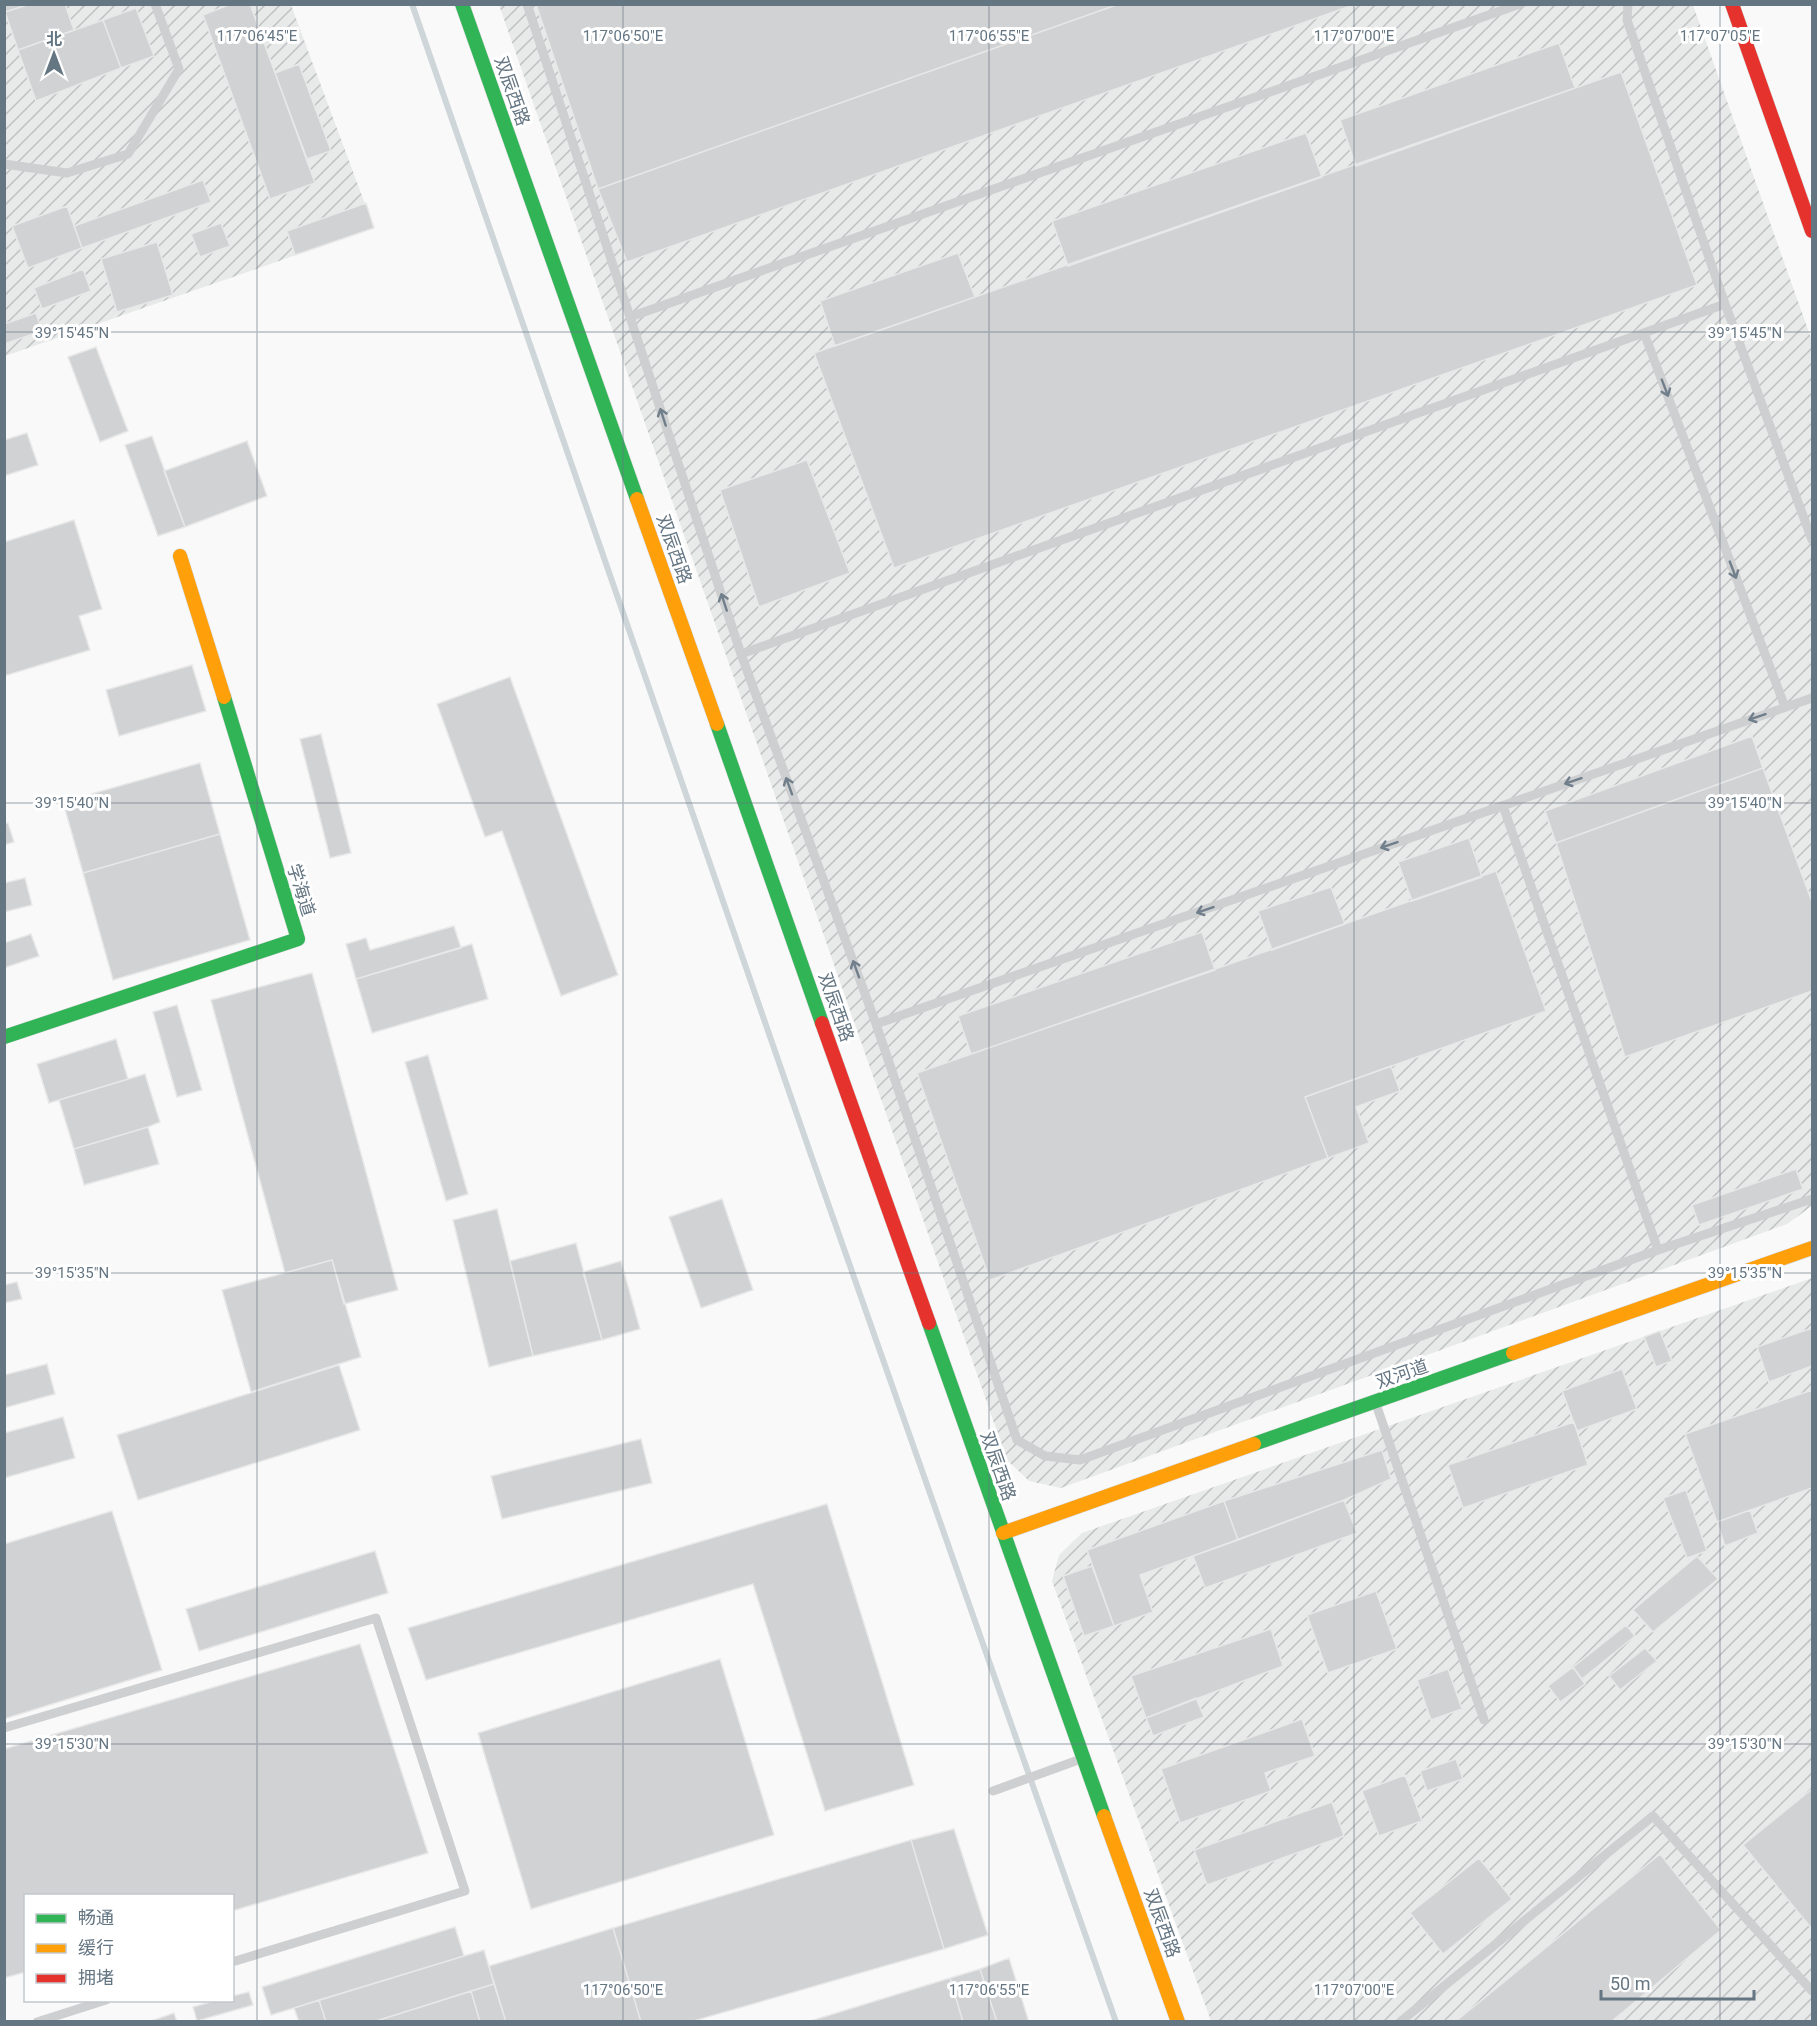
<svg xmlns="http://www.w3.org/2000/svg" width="1817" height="2026" viewBox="0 0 1817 2026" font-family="Roboto,'Noto Sans SC',sans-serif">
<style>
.industrial{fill:url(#industrial-furrows)}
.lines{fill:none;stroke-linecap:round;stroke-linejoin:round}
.stream{stroke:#ced6d9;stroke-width:6}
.building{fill:#d0d2d3;stroke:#e8e8e8;stroke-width:1.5}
.fast-casing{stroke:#d5d6d7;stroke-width:15}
.slow-casing{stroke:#d5d6d7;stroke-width:15}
.jam-casing{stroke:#d5d6d7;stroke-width:15}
.lane{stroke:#cecfd0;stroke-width:9}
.fast{stroke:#30b455;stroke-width:14}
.slow{stroke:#ff9f0a;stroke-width:14}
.jam{stroke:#e5322d;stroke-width:14}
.oneway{stroke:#707f8b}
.ticks{fill:none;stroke:#657683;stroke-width:1.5;stroke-opacity:0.45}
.labels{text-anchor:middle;stroke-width:6;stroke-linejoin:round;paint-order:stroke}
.street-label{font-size:18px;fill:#657683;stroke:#fff}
.ticks-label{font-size:15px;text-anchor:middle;fill:#657683;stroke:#fff;stroke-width:6;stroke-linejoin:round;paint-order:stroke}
</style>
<defs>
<pattern id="industrial-furrows" width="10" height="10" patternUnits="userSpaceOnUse" patternTransform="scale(1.5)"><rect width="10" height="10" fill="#e8e9e9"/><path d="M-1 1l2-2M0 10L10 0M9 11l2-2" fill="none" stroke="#c0c1c2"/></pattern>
</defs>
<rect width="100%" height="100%" fill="#f9f9f9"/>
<path class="industrial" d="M4 5H291L374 228 5 356Z
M499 5H1693L1812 341V1206L1787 1224 1061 1488 1029 1481 1007 1460Z
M1812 1278V2021H1211L1052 1581 1059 1555 1082 1533Z"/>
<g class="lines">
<path class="stream" d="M412 4 811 1155 1116 2022"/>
</g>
<path class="building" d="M4 4H30L5 12Z
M30 4H65L74 30 18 50 5 12Z
M231 4H250L315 183 270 199 203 15Z
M536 4H1119L598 189Z
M1119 4H1356L627 262 598 189Z
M136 8 154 56 121 68 103 20Z
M103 20 121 68 36 101 18 50Z
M1559 43 1575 88 1356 166 1340 120Z
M299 64 331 151 307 159 275 73Z
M1621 72 1697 285 894 568 814 353Z
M1306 133 1322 177 1068 266 1052 221Z
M203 180 211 202 82 248 74 226Z
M366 203 374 228 295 255 287 231Z
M67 206 82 248 28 268 12 226Z
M221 223 230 246 200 257 191 234Z
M157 242 173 295 117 312 101 259Z
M958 253 975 297 835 346 820 301Z
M83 269 91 291 42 309 34 288Z
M36 313 42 331 4 344V324Z
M96 347 128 431 100 442 68 357Z
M27 433 38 465 4 476V440Z
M152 436 185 527 158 536 125 445Z
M247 441 267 496 185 527 164 471Z
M807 460 850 573 759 607 720 490Z
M74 520 102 609 79 616 90 650 4 676V542Z
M192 665 206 711 119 736 106 690Z
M510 677 618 975 561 996 502 831 485 837 437 704Z
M321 734 351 853 330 858 300 739Z
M1752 736 1763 768 1556 843 1545 811Z
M200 763 220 834 83 873 63 802Z
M1763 768 1812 902V991L1625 1057 1556 843Z
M8 823 14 842 4 845V824Z
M220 834 250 940 113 980 83 873Z
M1469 838 1482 877 1412 901 1398 862Z
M1496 871 1546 1011 1305 1097 1328 1158 990 1280 917 1073Z
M25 878 32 905 4 912V883Z
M1331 887 1345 924 1272 950 1258 911Z
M454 926 461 948 356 979 346 944 366 938 370 950Z
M1202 932 1215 970 971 1054 958 1016Z
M31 934 39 956 4 968V943Z
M472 944 488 999 372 1033 356 979Z
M312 973 398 1290 344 1304 332 1260 285 1273 211 1000Z
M177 1005 202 1090 177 1097 153 1012Z
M116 1039 128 1079 49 1103 37 1064Z
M428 1055 468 1194 446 1201 405 1062Z
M1391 1066 1400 1091 1356 1107 1369 1143 1328 1158 1305 1097Z
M145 1074 160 1122 148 1127 74 1149 59 1100Z
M148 1127 159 1164 84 1185 74 1149Z
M1796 1169 1803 1189 1699 1225 1692 1205Z
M722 1199 753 1290 701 1308 669 1217Z
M497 1209 533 1356 489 1367 453 1220Z
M576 1243 602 1340 533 1356 510 1261Z
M332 1260 361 1357 251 1392 222 1290Z
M621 1261 640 1329 602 1340 583 1272Z
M17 1282 22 1299 4 1303V1285Z
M1812 1328V1366L1769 1382 1757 1347Z
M1660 1331 1672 1361 1656 1367 1644 1337Z
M47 1364 55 1394 4 1408V1375Z
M339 1365 360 1430 138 1500 117 1435Z
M1622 1369 1637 1409 1577 1431 1562 1391Z
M1812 1390V1488L1717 1522 1685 1434Z
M63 1417 75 1458 4 1478V1433Z
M1574 1422 1588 1465 1463 1508 1448 1465Z
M641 1439 652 1483 502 1519 491 1476Z
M1382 1450 1391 1479 1344 1500 1238 1540 1224 1501Z
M1686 1490 1707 1551 1687 1558 1663 1498Z
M1344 1500 1357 1533 1205 1588 1193 1556Z
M1224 1501 1238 1540 1140 1575 1153 1612 1114 1626 1087 1550Z
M827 1504 914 1785 825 1811 753 1584 426 1680 408 1628Z
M1750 1510 1758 1533 1725 1546 1717 1522Z
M112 1511 162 1670 4 1719V1544Z
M375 1551 388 1593 199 1651 186 1609Z
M1697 1556 1718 1579 1653 1632 1633 1610Z
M1092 1566 1114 1626 1084 1636 1063 1576Z
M1376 1591 1397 1649 1328 1673 1307 1615Z
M1626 1625 1635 1636 1582 1679 1573 1667Z
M1271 1629 1283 1666 1146 1718 1131 1676Z
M360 1644 428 1853 232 1911V1896H26V1972L4 1978V1749Z
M1645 1648 1657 1661 1620 1690 1609 1676Z
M720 1659 774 1835 531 1909 478 1733Z
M1573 1667 1585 1684 1560 1702 1548 1686Z
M1448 1669 1462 1709 1431 1720 1417 1680Z
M1196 1698 1204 1717 1153 1736 1146 1718Z
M1302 1719 1315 1756 1265 1773 1271 1791 1180 1823 1161 1769Z
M1456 1759 1463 1779 1427 1791 1420 1771Z
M1405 1775 1422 1821 1379 1836 1362 1791Z
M1812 1789V1929L1743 1845Z
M1332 1802 1344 1836 1207 1885 1194 1850Z
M954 1829 988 1935 944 1949 911 1840Z
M911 1840 944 1949 690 2022H641L613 1928Z
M1660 1854 1721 1930 1611 2022H1455Z
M1479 1858 1512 1899 1443 1954 1410 1913Z
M455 1927 464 1956 271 2015 262 1987Z
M613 1928 641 2022H506L489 1966Z
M484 1950 494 1984 373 2022H326L319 2000Z
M1009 1958 1029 2022H997L980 1969Z
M980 1969 997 2022H963L950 1978Z
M950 1978 963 2022H807Z
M494 1984 506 2022H480L471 1991Z
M471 1991 480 2022H373Z
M249 1992 253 2005 197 2021 193 2007 217 2000H232V1996Z
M319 2000 326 2022H299L294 2008Z
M174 2013 177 2022H148Z"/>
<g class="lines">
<defs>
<path id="fast" d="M462 4 637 499
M717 724 822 1023
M4 1037 298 939 224 697
M929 1323 1104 1816
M1254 1444 1513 1353"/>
<path id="slow" d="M637 499 717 724
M180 556 224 697
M1513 1353 1812 1248
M1003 1533 1254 1444
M1104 1816 1178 2022"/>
<path id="jam" d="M1732 4 1812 231
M822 1023 929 1323"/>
</defs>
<use href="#fast" class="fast-casing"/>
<use href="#slow" class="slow-casing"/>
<use href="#jam" class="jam-casing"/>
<path class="lane" d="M527 4 741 654 876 1024
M1628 4 1627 20 1725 304 1812 540
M4 164 67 173 128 154 179 69 155 4
M630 317 1520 4
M1644 333 1785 707
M741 654 1725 304
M1812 698 876 1024 1017 1440 1045 1456 1080 1460 1658 1250 1812 1199
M1503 806 1658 1250
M1376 1404 1484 1720
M4 1728 376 1618 465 1891 232 1962
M993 1791 1081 1759
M37 2022 106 2000
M1400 2022 1653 1816 1812 1991"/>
<use href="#fast" class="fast"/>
<use href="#slow" class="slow"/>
<use href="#jam" class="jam"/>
</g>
<defs><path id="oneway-shaft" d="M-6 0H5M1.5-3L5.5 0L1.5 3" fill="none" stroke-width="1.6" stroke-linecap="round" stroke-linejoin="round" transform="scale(1.5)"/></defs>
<g class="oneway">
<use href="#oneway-shaft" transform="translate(1665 388) rotate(69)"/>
<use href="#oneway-shaft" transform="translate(663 417) rotate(-108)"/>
<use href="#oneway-shaft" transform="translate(1733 570) rotate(69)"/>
<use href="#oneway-shaft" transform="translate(724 602) rotate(-108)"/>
<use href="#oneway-shaft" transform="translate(1757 717) rotate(161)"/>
<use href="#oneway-shaft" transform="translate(1573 781) rotate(161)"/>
<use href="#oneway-shaft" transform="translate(789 786) rotate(-110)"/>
<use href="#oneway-shaft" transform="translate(1389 845) rotate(161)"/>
<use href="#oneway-shaft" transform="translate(1205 910) rotate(161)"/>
<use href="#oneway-shaft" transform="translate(856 969) rotate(-110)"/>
</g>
<path class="ticks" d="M257 4V2022M623 4V2022M989 4V2022M1354 4V2022M1720 4V2022M4 332H1812M4 803H1812M4 1273H1812M4 1744H1812"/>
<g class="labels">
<g class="street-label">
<text transform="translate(512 91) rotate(71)" y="6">双辰西路</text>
<text transform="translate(674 549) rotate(71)" y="6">双辰西路</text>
<text transform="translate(301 890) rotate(73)" y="6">学海道</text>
<text transform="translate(836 1007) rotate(71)" y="6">双辰西路</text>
<text transform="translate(1402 1374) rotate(-19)" y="6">双河道</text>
<text transform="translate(998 1466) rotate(71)" y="6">双辰西路</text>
<text transform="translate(1162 1923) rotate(70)" y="6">双辰西路</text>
</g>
</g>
<g class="ticks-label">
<text x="257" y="41">117°06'45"E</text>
<text x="623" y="41">117°06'50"E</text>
<text x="989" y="41">117°06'55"E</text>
<text x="1354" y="41">117°07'00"E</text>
<text x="1720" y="41">117°07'05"E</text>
<text x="72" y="338">39°15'45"N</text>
<text x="1745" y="338">39°15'45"N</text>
<text x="72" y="808">39°15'40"N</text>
<text x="1745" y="808">39°15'40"N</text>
<text x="72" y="1278">39°15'35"N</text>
<text x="1745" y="1278">39°15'35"N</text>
<text x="72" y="1749">39°15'30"N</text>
<text x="1745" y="1749">39°15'30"N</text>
<text x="623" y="1995">117°06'50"E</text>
<text x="989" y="1995">117°06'55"E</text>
<text x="1354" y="1995">117°07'00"E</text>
</g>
<rect width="1817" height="2026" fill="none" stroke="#657683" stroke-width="12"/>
<rect x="24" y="1894" width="210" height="108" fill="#ffffff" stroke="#c1c8cd" stroke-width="1.5"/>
<rect x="36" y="1914" width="30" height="9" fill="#30b455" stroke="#c1c8cd" stroke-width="1.5"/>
<text x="78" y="1924" font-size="18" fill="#657683">畅通</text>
<rect x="36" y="1944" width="30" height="9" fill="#ff9f0a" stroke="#c1c8cd" stroke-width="1.5"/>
<text x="78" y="1954" font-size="18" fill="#657683">缓行</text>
<rect x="36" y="1974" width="30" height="9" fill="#e5322d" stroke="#c1c8cd" stroke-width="1.5"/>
<text x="78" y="1984" font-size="18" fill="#657683">拥堵</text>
<g transform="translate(54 54)" stroke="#ffffff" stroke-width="4.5" paint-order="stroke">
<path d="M0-4.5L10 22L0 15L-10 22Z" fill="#657683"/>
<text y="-9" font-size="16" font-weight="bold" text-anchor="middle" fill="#657683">北</text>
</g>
<path d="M1601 1990v9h153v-9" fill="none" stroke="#657683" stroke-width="3"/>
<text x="1610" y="1990" font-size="18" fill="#657683" stroke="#ffffff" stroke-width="4.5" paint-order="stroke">50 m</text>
</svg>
